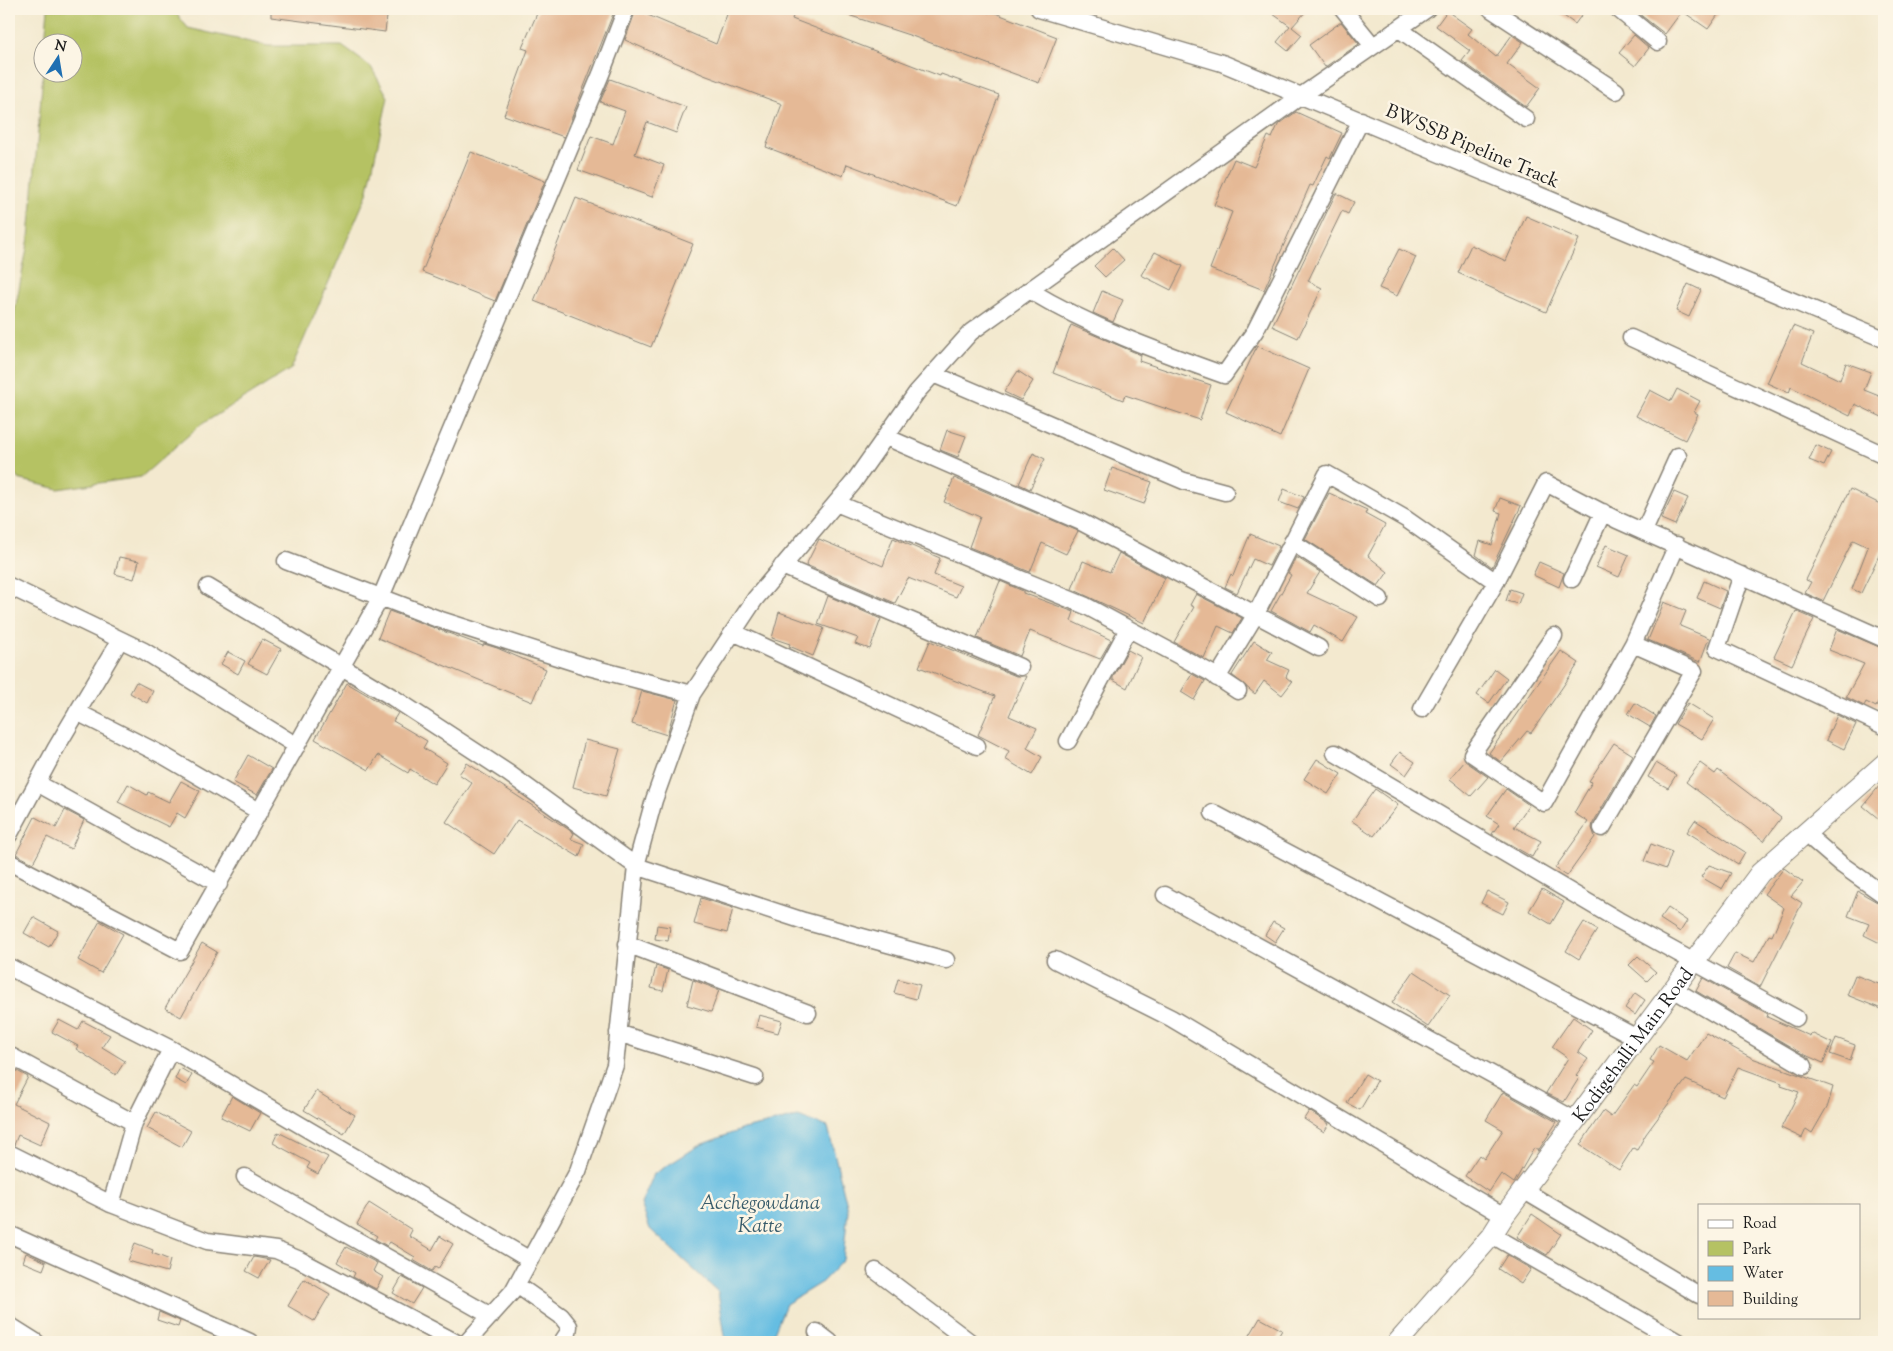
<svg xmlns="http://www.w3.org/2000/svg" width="1893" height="1351" viewBox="0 0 1893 1351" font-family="'Sorts Mill Goudy',serif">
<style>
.green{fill:#b5c263;stroke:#686f40}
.water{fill:#65bde2;stroke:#406c7f}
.building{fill:#e5b996}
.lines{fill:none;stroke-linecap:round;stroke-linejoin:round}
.minor-casing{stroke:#888276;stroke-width:19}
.tertiary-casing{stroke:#888276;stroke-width:22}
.minor{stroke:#fff;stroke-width:16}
.tertiary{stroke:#fff;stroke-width:20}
.labels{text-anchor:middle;stroke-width:5;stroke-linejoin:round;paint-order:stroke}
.street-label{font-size:19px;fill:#1c1c1c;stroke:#fcf5e5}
.water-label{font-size:20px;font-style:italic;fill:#395c6b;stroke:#fcf5e5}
</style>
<rect width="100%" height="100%" fill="#fcf5e5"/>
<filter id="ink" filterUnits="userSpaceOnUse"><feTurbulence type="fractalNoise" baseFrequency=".02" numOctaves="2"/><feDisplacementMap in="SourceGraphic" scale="10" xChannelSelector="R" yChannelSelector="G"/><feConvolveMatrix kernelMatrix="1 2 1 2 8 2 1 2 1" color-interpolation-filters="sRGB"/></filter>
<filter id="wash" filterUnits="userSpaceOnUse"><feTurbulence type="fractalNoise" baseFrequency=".0096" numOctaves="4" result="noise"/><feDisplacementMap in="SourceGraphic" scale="20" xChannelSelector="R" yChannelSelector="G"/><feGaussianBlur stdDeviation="1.12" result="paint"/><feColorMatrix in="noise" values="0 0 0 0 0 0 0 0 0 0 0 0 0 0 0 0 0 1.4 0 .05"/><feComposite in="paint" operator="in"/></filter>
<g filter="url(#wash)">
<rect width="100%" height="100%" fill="#f3e9cf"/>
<path class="green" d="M48 9H173L188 28 268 46H342L371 67 388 97 367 194 291 369 199 426 141 477 58 489 18 479 9 465V340L29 238 43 73 72 72V42H45Z"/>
<path class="water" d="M798 1117 828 1127 848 1210 843 1260 822 1282 786 1304 770 1342H726L718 1292 650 1229 641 1204 654 1174 700 1145 743 1129Z"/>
<g id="blocks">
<path class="building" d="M271 9H388L385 32 271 17Z
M539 9H615L564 137 504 115 528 50 522 48Z
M729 9H796L792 19 940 76 941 74 999 95 957 206 847 164 843 176 766 147 782 104 704 75 625 40 636 10 716 44Z
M836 9H978L989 13 990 11 1057 37 1039 83 912 36 836 11Z
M1266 9H1308L1292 27 1302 35 1288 51 1277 42 1290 26Z
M1554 9H1586L1575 24Z
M1633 9H1722L1708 29 1682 11 1665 34Z
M1447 11 1472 29 1468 34 1496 57 1512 35 1523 42 1507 64 1540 88 1526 107 1462 61 1470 51 1436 26Z
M1341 22 1359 44 1325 67 1309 45Z
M1634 35 1649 48 1635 66 1619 53Z
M610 79 686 107 676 133 647 122 635 154 664 165 652 197 578 170 591 136 613 144 625 111 600 102Z
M1296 112 1342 133 1330 158 1327 156 1313 186 1310 185 1264 290 1210 269 1232 212 1214 205 1234 159 1254 167 1268 136 1272 138 1278 125Z
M471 152 545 181 495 301 422 272Z
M1336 193 1354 202 1348 214 1342 211 1308 281 1322 288 1298 338 1272 326Z
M576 198 693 244 651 347 534 301Z
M1526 216 1579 239 1546 312 1458 273 1471 245 1506 261Z
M1113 248 1124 260 1105 277 1094 266Z
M1399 249 1416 257 1397 296 1379 288Z
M1155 252 1183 266 1171 290 1141 275Z
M1688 284 1701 290 1689 317 1676 311Z
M1102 291 1123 300 1113 322 1093 313Z
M1071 325 1141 355 1139 361 1211 385 1200 420 1125 395 1123 400 1053 373Z
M1793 326 1813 334 1802 362 1840 380 1846 363 1871 372 1864 390 1884 398V418L1855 404 1850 416 1791 387 1789 393 1767 383Z
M1257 346 1309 369 1280 437 1226 412Z
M1018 371 1033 381 1021 400 1004 392Z
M1677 389 1700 401 1694 412 1698 414 1685 440 1636 416 1650 390 1671 401Z
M947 430 966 436 958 457 940 450Z
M1816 445 1831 452 1824 466 1809 460Z
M1033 453 1045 459 1030 489 1019 484Z
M1112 468 1152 482 1144 504 1104 490Z
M954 478 1078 531 1066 554 1042 543 1030 572 969 547 980 517 944 502Z
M1284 489 1304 497 1298 509 1279 502Z
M1850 489 1884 506V545L1861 593 1852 589 1868 547 1853 540 1823 601 1805 593 1811 582 1806 580Z
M1674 492 1688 498 1675 525 1661 519Z
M1329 493 1367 510 1365 514 1385 525 1368 556 1388 572 1378 586 1305 539Z
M1500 498 1521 506 1492 567 1476 555 1480 541 1492 545 1501 513 1495 511Z
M1250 534 1279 546 1269 566 1253 559 1237 593 1225 587 1231 574 1233 576Z
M893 538 940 558 934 575 961 586 956 597 908 578 895 603 806 565 819 539 883 566Z
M1606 545 1629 555 1619 577 1596 567Z
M1119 553 1165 578 1144 623 1072 589 1083 561 1110 572Z
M119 557 139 561 134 579 115 574Z
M1296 557 1320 572 1307 593 1358 617 1343 642 1314 625 1310 632 1271 611 1291 575 1288 573Z
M1539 562 1564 573 1559 587 1533 575Z
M1000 581 1023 591V593L1074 612 1071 621 1111 640 1100 659 1030 631 1020 656 977 638Z
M1704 581 1726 591 1720 608 1697 598Z
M1510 589 1522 593 1518 604 1506 601Z
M1196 594 1242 618 1233 633 1218 626 1204 658 1174 642 1194 607 1190 605Z
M828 596 881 619 870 649 855 644 858 638 818 624Z
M1664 602 1686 611 1680 626 1709 638 1700 662 1648 640Z
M389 611 483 646 484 644 497 648 546 669 532 702 378 638Z
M1796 611 1814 619 1792 665 1774 657Z
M779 612 824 628 813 656 789 646 790 644 772 638Z
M1837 629 1884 649V691L1876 707 1866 702 1864 706 1846 697 1864 664 1829 650Z
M262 639 281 649 267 674 248 664Z
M930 641 1016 676H1026L1009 716 1037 728 1027 748 1042 757 1032 775 1005 759 1009 751 978 735 995 696 919 667Z
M1254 641 1272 652 1267 660 1289 670 1286 677 1292 682 1282 695 1264 681 1255 694 1232 675Z
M1128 650 1141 657 1127 688 1113 680V677Z
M1561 651 1579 663 1531 733 1527 731 1501 762 1489 753Z
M228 652 245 661 238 674 221 664Z
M1495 669 1507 678 1489 703 1477 695Z
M1192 674 1205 681 1194 700 1181 692Z
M136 682 153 691 147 703 130 693Z
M347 683 398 713 393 721 427 741 423 748 447 763 434 784 410 769 408 773 378 755 369 770 315 739Z
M642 691 677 700 667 735 632 724Z
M1635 703 1656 716 1650 727 1628 714Z
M1688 703 1714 719 1702 739 1675 724Z
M1837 715 1856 724 1844 749 1826 740Z
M585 740 620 749 606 796 573 787Z
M1614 743 1633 755 1593 823 1592 828 1595 837 1567 876 1555 868 1588 822 1574 813 1592 782 1589 781Z
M1400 752 1415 762 1406 775 1391 764Z
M248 755 272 769 257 795 233 782Z
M1317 759 1341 774 1328 794 1304 779Z
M1465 761 1488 777 1471 796 1450 779Z
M467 763 574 833 571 839 584 844 579 857 517 820 494 854 446 822 472 783 459 774Z
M1656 763 1676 775 1668 788 1648 777Z
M1700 763 1715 774 1718 770 1781 818 1764 841 1686 782Z
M1884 780V823L1863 806Z
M181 781 200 791 185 818 177 813 169 827 118 802 128 784 147 795 148 792 169 802Z
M1375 789 1398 805 1374 836 1352 821Z
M1506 789 1529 805 1514 827 1541 841 1532 857 1492 834 1499 824 1487 816Z
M65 810 84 820 71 849 47 837 33 863 16 854 35 817 56 828Z
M1695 820 1745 852 1738 864 1687 832Z
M1651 844 1672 852 1666 869 1644 861Z
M1709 865 1731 873 1722 889 1701 877Z
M1784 868 1803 882 1791 896 1802 903 1760 987 1727 968 1735 953 1754 962 1769 935 1772 936 1784 908 1764 894Z
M1542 889 1564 902 1551 924 1529 911Z
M1487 891 1509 902 1503 914 1481 903Z
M1858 891 1884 906V945L1864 935 1869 924 1848 916Z
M701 898 733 908 727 933 694 924Z
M1668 908 1687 921 1680 932 1660 919Z
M33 917 58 931 49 947 24 933Z
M100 921 123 934 101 973 78 960Z
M1273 922 1284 928 1275 942 1265 935Z
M1584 922 1597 930 1579 959 1566 951Z
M657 925 670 927 668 941 655 939Z
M202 943 217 952 181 1017 165 1008Z
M1638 956 1656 972 1647 981 1629 965Z
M656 966 668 970 663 991 651 988Z
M1414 971 1450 995 1428 1027 1392 1003Z
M1855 975 1884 986V1010L1847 995Z
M1703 978 1768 1014 1767 1017 1810 1036 1811 1033 1832 1043 1823 1063 1801 1053 1696 991Z
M898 979 920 985 916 999 894 993Z
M693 980 719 990 711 1012 687 1005Z
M1635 993 1645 1000 1635 1015 1625 1008Z
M759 1015 782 1021 778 1033 756 1027Z
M1573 1017 1592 1030 1578 1052 1588 1059 1576 1075 1579 1078 1564 1102 1546 1093 1568 1058 1552 1047Z
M59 1020 78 1030 83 1021 110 1035 102 1047 125 1061 116 1075 76 1049 78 1046 52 1032Z
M1706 1033 1752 1058 1833 1087 1828 1105 1812 1133 1806 1129 1802 1138 1781 1128 1799 1092 1781 1086 1782 1083 1738 1067 1723 1097 1686 1080 1646 1134 1637 1150 1633 1148 1619 1170 1580 1145 1603 1111 1611 1117 1634 1085 1637 1087 1654 1062 1650 1060 1659 1045 1687 1061Z
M1836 1038 1855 1045 1850 1061 1830 1054Z
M10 1067 28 1077 14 1104 50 1122 40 1145 18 1135 14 1145 9 1143Z
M180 1068 192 1075 186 1085 175 1079Z
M1365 1074 1377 1081 1360 1110 1347 1103Z
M316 1091 355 1115 344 1134 304 1110Z
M1503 1092 1557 1122 1538 1151 1534 1148 1514 1183 1501 1174 1489 1192 1465 1176 1479 1155 1484 1159 1503 1130 1486 1120Z
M232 1096 260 1113 250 1131 221 1117Z
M1309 1111 1329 1124 1324 1132 1304 1119Z
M156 1112 191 1131 182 1147 147 1128Z
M278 1132 328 1157 318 1174 307 1168 310 1163 273 1143Z
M369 1203 412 1230 409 1236 432 1250 440 1236 453 1244 438 1269 435 1267 432 1271 413 1260 415 1257 390 1242 387 1246 375 1239 377 1236 357 1224Z
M1532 1214 1561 1234 1547 1255 1517 1237Z
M135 1243 153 1250 152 1253 170 1260 167 1272 128 1261Z
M346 1247 377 1263 373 1271 383 1277 376 1289 353 1277 355 1273 337 1262Z
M26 1253 46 1262 43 1270 23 1262Z
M1507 1255 1531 1269 1521 1284 1498 1269Z
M254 1257 270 1260 259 1278 246 1271Z
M402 1277 422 1288 412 1304 393 1293Z
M304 1279 330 1294 314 1321 288 1306Z
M159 1312 180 1321 178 1327 157 1320Z
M1260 1318 1282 1330 1275 1342H1246Z"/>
</g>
</g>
<g filter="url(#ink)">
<use href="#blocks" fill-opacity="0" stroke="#888276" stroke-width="1"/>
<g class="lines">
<defs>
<path id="minor" d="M1039 9 1222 63 1884 339
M1343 9 1373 46
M1491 9 1616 91
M1618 9 1658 42
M1399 29 1526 119
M1029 290C1090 327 1157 351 1224 375L1255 331 1361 120
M1631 338 1884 455
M933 374 1184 481 1225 492
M886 437 1081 522 1319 648
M836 503 1086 606 1211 673 1238 691
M1644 531 1678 456
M1292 542 1380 599
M286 561 438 619 585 666 692 694
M782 566 1020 667
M1742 575 1717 648 1884 726
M1572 579 1603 512
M9 586 144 651 297 746
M208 587 392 697 508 773 636 866 804 921 946 960
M733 632 977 746
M1554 636 1472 754 1544 803 1633 644
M1217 678 1256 614 1327 474 1406 519 1496 582
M1422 709 1496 582 1546 483 1617 520 1884 639
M77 712 166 757 260 812
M1068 741 1128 629
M1335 753 1618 920 1796 1018
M37 783 219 884
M1213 813 1637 1038
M1602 828 1694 671 1633 644 1677 545
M1805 833 1842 865 1884 895
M9 835 56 748 120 640
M9 862 180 951 381 597 601 74 626 9
M1165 895 1575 1120
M627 944 808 1013
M1055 960 1171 1018 1504 1216
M9 967 171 1049 530 1260
M1673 989 1804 1066
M618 1033 755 1077
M9 1055 134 1123 171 1049
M9 1153 111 1204 207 1241 276 1250 300 1260 455 1342
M245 1177 491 1316
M1523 1190 1699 1295
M111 1204 134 1123
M9 1234 250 1342
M1492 1235 1679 1342
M876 1271 970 1342
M517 1285 561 1316 569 1326 568 1333 562 1342
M9 1325 36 1342
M817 1332 830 1342
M467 1342 513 1291 578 1171 615 1065 636 866 654 800 692 694 755 599 853 483 917 392 971 332 1301 96 1427 9"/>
<g id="tertiary">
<path id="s1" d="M1398 1342 1492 1235 1504 1216 1760 873 1884 764"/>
</g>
</defs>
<use href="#minor" class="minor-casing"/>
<use href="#tertiary" class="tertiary-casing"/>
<use href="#minor" class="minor"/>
<use href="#tertiary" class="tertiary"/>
</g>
</g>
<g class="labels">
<g class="street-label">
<text transform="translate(1473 145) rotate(23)" y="7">BWSSB Pipeline Track</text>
<text dy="7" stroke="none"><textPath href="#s1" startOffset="379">Kodigehalli Main Road</textPath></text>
</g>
<g class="water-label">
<text x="760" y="1209">Acchegowdana<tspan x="760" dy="23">Katte</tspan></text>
</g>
</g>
<rect width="1893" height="1351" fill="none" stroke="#fcf5e5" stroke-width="30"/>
<rect x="1698" y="1204" width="162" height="115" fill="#fcf5e5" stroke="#a29e95"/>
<rect x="1708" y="1220" width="25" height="8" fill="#ffffff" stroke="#a29e95"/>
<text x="1743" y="1228" font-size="15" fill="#1c1c1c">Road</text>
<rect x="1708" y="1241" width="25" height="15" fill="#b5c263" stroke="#a29e95"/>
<text x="1743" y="1254" font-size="15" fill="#1c1c1c">Park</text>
<rect x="1708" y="1266" width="25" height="15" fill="#65bde2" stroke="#a29e95"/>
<text x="1743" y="1278" font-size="15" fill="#1c1c1c">Water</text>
<rect x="1708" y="1291" width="25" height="15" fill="#e5b996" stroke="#a29e95"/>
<text x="1743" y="1304" font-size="15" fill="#1c1c1c">Building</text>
<g transform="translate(58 58) rotate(12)"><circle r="24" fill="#fcf5e5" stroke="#a29e95"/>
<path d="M0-4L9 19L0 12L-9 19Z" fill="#1f6fb2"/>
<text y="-8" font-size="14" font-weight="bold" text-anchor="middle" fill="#1c1c1c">N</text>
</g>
</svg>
